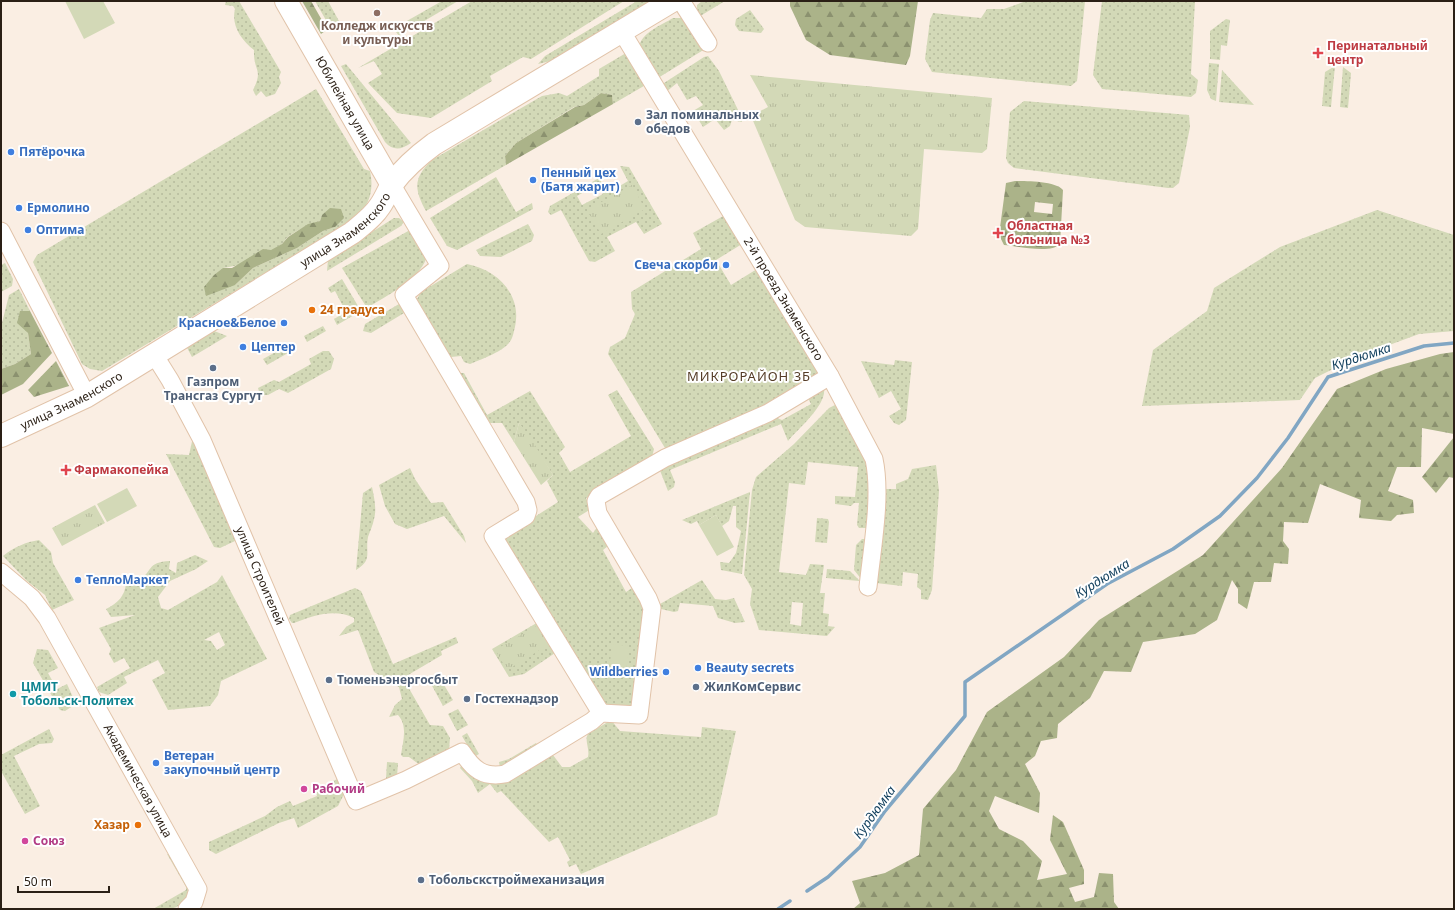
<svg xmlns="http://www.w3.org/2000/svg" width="1455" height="910" viewBox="0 0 1455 910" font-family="'Noto Sans',sans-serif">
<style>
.grass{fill:url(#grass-dots);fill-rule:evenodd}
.forest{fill:url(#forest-firs);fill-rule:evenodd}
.park{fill:url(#park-tufts)}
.garden{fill:#d3d9b7}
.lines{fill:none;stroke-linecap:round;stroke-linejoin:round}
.stream{stroke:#81a6c3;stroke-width:3.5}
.minor-casing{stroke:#e1c3a9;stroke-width:19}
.major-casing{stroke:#e1c3a9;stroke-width:24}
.minor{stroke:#fff;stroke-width:17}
.major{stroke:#fff;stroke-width:22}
.education-dot{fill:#8d6e63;stroke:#fff;stroke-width:1.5}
.health-dot{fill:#e0444e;stroke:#fff;stroke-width:1.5}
.service-dot{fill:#5c6f8a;stroke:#fff;stroke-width:1.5}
.shop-dot{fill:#3f7fe0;stroke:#fff;stroke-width:1.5}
.food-dot{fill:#e8710a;stroke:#fff;stroke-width:1.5}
.culture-dot{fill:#0f9aa8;stroke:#fff;stroke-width:1.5}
.hotel-dot{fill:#d1479c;stroke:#fff;stroke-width:1.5}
.labels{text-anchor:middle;stroke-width:4;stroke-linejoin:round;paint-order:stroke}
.education-label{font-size:12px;font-weight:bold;fill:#785e54;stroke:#fff}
.health-label{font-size:12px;font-weight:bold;fill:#be3a42;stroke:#fff;text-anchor:start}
.street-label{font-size:12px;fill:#2a1f15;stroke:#fff}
.service-label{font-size:12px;font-weight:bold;fill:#4e5e75;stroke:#fff;text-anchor:start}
.shop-label{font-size:12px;font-weight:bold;fill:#366cbe;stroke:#fff;text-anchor:start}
.food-label{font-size:12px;font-weight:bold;fill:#c56008;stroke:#fff;text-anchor:start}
.culture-label{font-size:12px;font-weight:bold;fill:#0d838f;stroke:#fff;text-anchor:start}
.hotel-label{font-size:12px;font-weight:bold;fill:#b23c85;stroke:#fff;text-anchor:start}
.water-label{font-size:13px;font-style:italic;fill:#103e5c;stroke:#fff}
.neighbourhood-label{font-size:13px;letter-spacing:1px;fill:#553c27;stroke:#fff}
</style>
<defs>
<pattern id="grass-dots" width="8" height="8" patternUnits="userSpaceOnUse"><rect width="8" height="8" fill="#d3d9b7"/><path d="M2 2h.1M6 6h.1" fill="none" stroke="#b5ba9c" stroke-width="1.8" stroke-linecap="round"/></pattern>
<pattern id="forest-firs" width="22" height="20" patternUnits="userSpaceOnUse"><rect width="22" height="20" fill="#abb389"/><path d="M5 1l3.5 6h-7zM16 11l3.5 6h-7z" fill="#8b916f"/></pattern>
<pattern id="park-tufts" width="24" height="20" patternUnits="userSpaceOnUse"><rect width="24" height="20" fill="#d3d9b7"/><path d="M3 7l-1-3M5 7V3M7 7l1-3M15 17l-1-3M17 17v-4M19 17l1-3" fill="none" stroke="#b5ba9c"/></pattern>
</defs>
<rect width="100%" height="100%" fill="#faeee3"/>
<path class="grass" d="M226 1H239L281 72 279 77 281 83 275 94 266 97 261 91 256 96 253 90C264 69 253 71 254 50 241 40 231 25 235 9L233 6 225 5Z
M315 1H328L345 32 331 29Z
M442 1H458L399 36 396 32 398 26Z
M472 1H624L531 59 523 57 490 76 492 81 431 118 397 113 368 83 382 74 374 61 358 68Z
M637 1H650L555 60 538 64 545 56Z
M702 1H725L697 18V5Z
M1026 1H1085L1077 81 1071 86 932 72 925 59 930 20 933 13 981 18 987 9H1004Z
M1102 1H1195L1191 74 1198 80 1196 93 1191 97 1102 89 1093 75Z
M750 10 764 29 761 33 739 31 735 25 736 19Z
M673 18H683L705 49 658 78 639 48C640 33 662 25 673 18Z
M1226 19 1230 20 1227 46 1221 45 1220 60 1210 59V31Z
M626 53 649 83 613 104 612 95 601 93 584 105 574 107 516 143 505 156 506 165 426 211C414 189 413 178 432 160L542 96 559 93 567 96 599 76V69Z
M708 56 719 71 741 116 742 122 732 120 730 126 724 130 715 119 703 127 693 111 703 105 696 96 687 100 677 83 666 92 661 85 704 57Z
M1209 63 1219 64 1216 101 1211 99 1207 90Z
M346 64 411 143C401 150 393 151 385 142L341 66Z
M1335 66 1331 107 1322 106 1325 72Z
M1343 67 1351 73 1348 108 1340 107Z
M1222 70 1254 105 1219 102Z
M316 89 364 169 370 171C374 190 370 203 357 218L102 371 90 369 82 364 33 262 37 255ZM322 215 335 227 323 231 297 248 253 268 235 285 223 268C239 267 267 254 281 245 284 242 286 238 289 236 299 229 309 224 320 221Z
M1024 101 1189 115 1190 127 1179 183 1173 188H1168L1014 168 1008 163 1006 158 1010 112Z
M620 166 629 167 662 224 644 234 636 222 607 237 615 251 595 262 589 261 561 210 551 215 548 212 550 206 599 178 608 193 628 181ZM598 184 603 194 582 205 577 196Z
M496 177 516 212 532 203 533 209 457 250 447 246 430 218Z
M1377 210 1454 235V331L1419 334 1357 357 1315 378 1300 400 1142 406 1153 350 1207 311 1214 288 1280 247Z
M725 215 742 244 716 260 731 285 757 269 818 370 817 376 756 414 674 448H665L608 354 610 347 625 338 635 314 632 309 631 292 701 249 693 233Z
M394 218H399L404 222 401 226 327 271 328 260Z
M528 224 534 235 532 241 501 257 480 256 476 250Z
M410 230 426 259C419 279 385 297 367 308L342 268Z
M5 263 13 279 12 286 1 292V265Z
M467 264C498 270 522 295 515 327 513 334 513 339 508 344 501 352 480 360 470 364L464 362 461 356 451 357 445 354 417 305V299L421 292Z
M342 279 361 311 337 325 334 319 346 312 335 291 331 293 328 288Z
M19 289 30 311H20L28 333 31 354 15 364 1 369V327L9 295Z
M399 304 405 307 404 313 371 333 363 331 365 324Z
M323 326 326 331 307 342 304 336Z
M209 329 227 336 192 357 185 344Z
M292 343 295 349 267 365 263 359Z
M323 351H329L334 359 331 369 288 393 279 389 268 395H260L258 388 274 380 279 382 311 364 309 359Z
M895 360 912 362 906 420 899 425 894 423 889 416 901 409 891 391 879 398 861 361 894 365Z
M461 373H464L487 415 530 391 565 447 559 453 570 472 631 436 608 395 617 390 654 449 652 457 586 498 591 509 578 517 593 533 600 523 608 546 603 550 626 592 635 586 647 607 635 708 602 705 503 537 558 502 547 481 553 475 519 423 514 442 502 423H487L460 376Z
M824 388C827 405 799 428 788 441L781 424 670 470 675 482 674 487 668 491 659 468 772 416 782 420 811 404 808 398Z
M835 405H841L871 456 867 528H859L857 525 859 503H854L851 506 835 504V496L855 497 858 467 808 462 805 485 789 483 779 572 806 575 810 564 824 565 820 593H825L823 613 829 614 828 626 835 627 827 636 759 630 750 604 752 589 744 575 752 490 756 477 794 444 829 408ZM792 602 803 603 801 626 790 624Z
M193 437 235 538V541L220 548 214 547 166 454 189 455Z
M936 465 939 491 932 590 928 600 921 599V590L917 587 918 574 903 572 902 586 876 583 884 489H896V484L908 479 912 469Z
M410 468 415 479 431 503 443 502 464 536 466 543 444 516 407 529 395 524 385 506 379 485Z
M372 487C374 497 377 509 374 519 373 525 370 531 368 537 365 553 373 560 356 570L363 493Z
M750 492 742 574 721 570 720 562 729 563 736 553 741 531 736 527V506H733L729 521 722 526 716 515 699 525 697 521 691 524 682 520Z
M817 518 828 519 829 522 827 543 815 542Z
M862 539H866L862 580 854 570 856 545Z
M39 540 51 552 53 563 74 600 52 610 45 595 27 581 3 556C14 547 26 542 39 540Z
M195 555 208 561 196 569 170 581 158 597 161 608 168 610 217 582 222 575 267 659 221 681 218 695 210 706 168 710 152 680 165 673 158 660 124 677 127 683 108 695 99 692 97 687 130 668 124 658 114 663 109 654 111 649 99 628 135 615 111 617 106 609C118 603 125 596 126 583 130 582 135 582 139 580 153 572 146 562 170 561L169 569 176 573 177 563ZM219 632 225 645 217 650 211 641 204 640Z
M827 569 850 571 860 581 826 578Z
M702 580 715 599 726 600 734 598 745 622 735 623 718 618 713 606 680 603 678 611 674 612 661 609 660 604Z
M355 588 361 591 393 664 456 637 458 643 441 651 442 655 403 678 430 725 443 726 450 738 449 750 420 765 409 757H403L401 755C403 741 408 726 398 715L389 717 395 705 402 699 399 687 374 672 358 630 339 636 346 627 354 622V618C334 608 313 616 294 623H292L289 619 290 615Z
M540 621 555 653 524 674 509 677 492 649Z
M37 649 48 650 58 668 48 673 57 689 67 684 76 704 65 711 60 710 33 663Z
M437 673 453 700 443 706 430 682 431 678Z
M458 709 468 725 457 731 448 714Z
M611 720 620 731 701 737 702 727 736 731 717 815 581 874 576 864 569 867 567 862 570 860 558 837 549 842 501 791 497 793 490 784 478 793 472 781 460 768 461 766H464L506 780 553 755 562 767H570L588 757C590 749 584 740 588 734Z
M49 729 54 739 52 743 39 744 14 756 40 806 25 814 1 771V755Z
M467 733 479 754 474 757 462 736Z
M536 743 538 746 500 768 499 762 509 759Z
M387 762 398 763 397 777 389 781 386 779Z
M342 777 345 792 338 806 298 828 294 818 279 823 216 854 209 850V842L265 816 277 807 290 801 293 806 317 796 315 789Z
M167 854 172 855 191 890C179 910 177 909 153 909L186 890V887Z"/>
<path class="forest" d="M302 1H311L323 22 325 31 321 34Z
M790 1H918L910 56 906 65 830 55 806 40 790 6Z
M601 93 612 95 613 104 506 165 505 156 516 143 575 107 584 105Z
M1015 181C1026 181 1056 181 1063 190L1060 244C1051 254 1018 246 1004 245L999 235 1006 183ZM1035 202 1053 204 1052 214 1034 212Z
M330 208 341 209 344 218 335 227 323 231 297 248 253 268 235 285 206 296 204 287 214 275 223 268H232L263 249 271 250 282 244 288 237 308 224 320 221 322 215Z
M20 311H30L52 353 23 384 1 395V369L15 364 31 354 28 333 17 323Z
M1454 352V434L1422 428 1421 467H1397L1388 491 1413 500 1414 513 1397 515 1391 521 1359 518 1361 500 1320 484 1308 523 1284 522 1283 541 1289 549 1288 564 1274 563 1271 582H1254L1247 609 1238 603V589L1232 580 1217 620 1195 634 1143 642 1131 672 1104 671 1090 698 1058 724 1057 738 1041 741 1035 756 1025 764 1040 793 1039 813 995 796 989 811 999 829 1023 841 1042 861 1037 880 1067 874 1050 840 1053 815 1063 822 1084 870V884L1069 888 1075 902 1094 897 1099 873 1113 874 1114 902 1119 909H853L860 903 852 881 885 873 919 855 923 809 956 770 987 712 1064 657 1099 620 1203 555 1282 468 1337 389 1386 369 1440 354Z
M56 361 69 386 34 397 28 390Z
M1454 437V478L1449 477 1436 493 1422 477Z"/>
<path class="park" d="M750 75 992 98 987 149 982 153 924 149 918 229 911 236 805 227 795 220 751 116 768 107Z
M632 185 645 209 601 234 587 210Z
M519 423 530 437 553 475 541 485 514 442Z
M95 505 105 523 62 546 52 528Z
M540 624 551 643 507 670 495 650Z"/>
<path class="garden" d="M65 1H103L115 23 84 39Z
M127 488 137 506 107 522 97 504Z
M716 515 734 547 717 556 699 525Z
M612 644 629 646 626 674 609 672Z"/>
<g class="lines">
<path class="stream" d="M807 891 828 877 860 847 885 811 965 716V682L1107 584 1173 549 1220 516 1257 478 1288 438 1328 377 1424 346 1454 343
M778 909 790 901"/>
<defs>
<g id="minor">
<path d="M681 1 708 43"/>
<path id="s1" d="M622 32 830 376 874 459C882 496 872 548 868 587"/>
<path d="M392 185 440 266 404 295 526 502 528 510 526 516 493 536 601 713"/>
<path d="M1 231 87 396"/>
<path id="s2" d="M155 356 170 380 202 440 356 801 406 780 462 752C473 769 483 778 505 774L592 721 601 713 639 715 652 608 648 598 598 513 596 501 599 496 665 458 768 413 830 376"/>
<path id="s3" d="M1 572 32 598 47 618 198 889 194 902 187 909"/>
</g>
<g id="major">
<path id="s4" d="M286 1 392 185"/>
<path id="s5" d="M1 436 87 396 352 233C362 225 373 217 380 206 385 199 388 191 392 184 404 168 419 155 434 144L672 1"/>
</g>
</defs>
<use href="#minor" class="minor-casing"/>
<use href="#major" class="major-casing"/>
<use href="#minor" class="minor"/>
<use href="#major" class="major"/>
</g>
<circle class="education-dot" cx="377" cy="13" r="4"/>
<g class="health-dot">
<path d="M1316 47h4v4h4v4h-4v4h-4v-4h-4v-4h4z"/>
<path d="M996 227h4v4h4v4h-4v4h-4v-4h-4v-4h4z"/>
<path d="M64 464h4v4h4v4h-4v4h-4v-4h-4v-4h4z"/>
</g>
<g class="service-dot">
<circle cx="638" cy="122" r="4"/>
<circle cx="213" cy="368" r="4"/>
<circle cx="329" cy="680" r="4"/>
<circle cx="696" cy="687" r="4"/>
<circle cx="467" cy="699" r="4"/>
<circle cx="421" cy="880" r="4"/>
</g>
<g class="shop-dot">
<circle cx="11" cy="152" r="4"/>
<circle cx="533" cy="180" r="4"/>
<circle cx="19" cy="208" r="4"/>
<circle cx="28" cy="230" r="4"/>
<circle cx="726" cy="265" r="4"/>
<circle cx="284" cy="323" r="4"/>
<circle cx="243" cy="347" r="4"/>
<circle cx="78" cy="580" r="4"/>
<circle cx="698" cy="668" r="4"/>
<circle cx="666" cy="672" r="4"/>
<circle cx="156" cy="763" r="4"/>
</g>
<g class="food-dot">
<circle cx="312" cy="310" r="4"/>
<circle cx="138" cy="825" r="4"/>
</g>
<circle class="culture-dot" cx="13" cy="694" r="4"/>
<g class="hotel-dot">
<circle cx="304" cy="789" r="4"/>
<circle cx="25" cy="841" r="4"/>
</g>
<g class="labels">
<g class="education-label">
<text x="377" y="30">Колледж искусств<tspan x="377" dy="14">и культуры</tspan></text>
</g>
<g class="health-label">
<text x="1327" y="50">Перинатальный<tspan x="1327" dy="14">центр</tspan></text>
<text x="1007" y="230">Областная<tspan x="1007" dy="14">больница №3</tspan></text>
<text x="74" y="474">Фармакопейка</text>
</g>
<g class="street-label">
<text dy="4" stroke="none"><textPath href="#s4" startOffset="118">Юбилейная улица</textPath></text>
<text dy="4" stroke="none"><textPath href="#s5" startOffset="403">улица Знаменского</textPath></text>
<text dy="4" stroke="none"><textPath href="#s1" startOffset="312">2-й проезд Знаменского</textPath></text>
<text dy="4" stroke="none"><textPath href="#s5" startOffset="79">улица Знаменского</textPath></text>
<text dy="4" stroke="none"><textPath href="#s2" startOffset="244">улица Строителей</textPath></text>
<text dy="4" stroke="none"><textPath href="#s3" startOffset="252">Академическая улица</textPath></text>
</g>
<g class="service-label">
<text x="646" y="119">Зал поминальных<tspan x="646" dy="14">обедов</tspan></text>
<text x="213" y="386" text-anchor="middle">Газпром<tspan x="213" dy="14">Трансгаз Сургут</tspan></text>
<text x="337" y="684">Тюменьэнергосбыт</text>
<text x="704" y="691">ЖилКомСервис</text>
<text x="475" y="703">Гостехнадзор</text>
<text x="429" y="884">Тобольскстроймеханизация</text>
</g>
<g class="shop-label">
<text x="19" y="156">Пятёрочка</text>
<text x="541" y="177">Пенный цех<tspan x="541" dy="14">(Батя жарит)</tspan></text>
<text x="27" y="212">Ермолино</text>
<text x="36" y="234">Оптима</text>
<text x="718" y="269" text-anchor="end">Свеча скорби</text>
<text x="276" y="327" text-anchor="end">Красное&amp;Белое</text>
<text x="251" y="351">Цептер</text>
<text x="86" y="584">ТеплоМаркет</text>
<text x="706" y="672">Beauty secrets</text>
<text x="658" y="676" text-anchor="end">Wildberries</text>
<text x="164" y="760">Ветеран<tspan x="164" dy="14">закупочный центр</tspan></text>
</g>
<g class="food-label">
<text x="320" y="314">24 градуса</text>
<text x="130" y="829" text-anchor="end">Хазар</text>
</g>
<g class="culture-label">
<text x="21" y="691">ЦМИТ<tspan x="21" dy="14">Тобольск-Политех</tspan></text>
</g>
<g class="hotel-label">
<text x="312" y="793">Рабочий</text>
<text x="33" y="845">Союз</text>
</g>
<g class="water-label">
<text transform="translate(1361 356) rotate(-18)" y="5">Курдюмка</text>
<text transform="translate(1102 578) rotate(-32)" y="5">Курдюмка</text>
<text transform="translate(874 812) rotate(-54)" y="5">Курдюмка</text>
</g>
<g class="neighbourhood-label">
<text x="749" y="381">МИКРОРАЙОН 3Б</text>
</g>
</g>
<rect width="1455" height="910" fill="none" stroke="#2a1f15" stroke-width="4"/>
<path d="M18 886v6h91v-6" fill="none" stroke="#2a1f15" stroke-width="2"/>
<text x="24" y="886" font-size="12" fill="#2a1f15" stroke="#ffffff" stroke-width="3" paint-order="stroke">50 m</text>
</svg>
